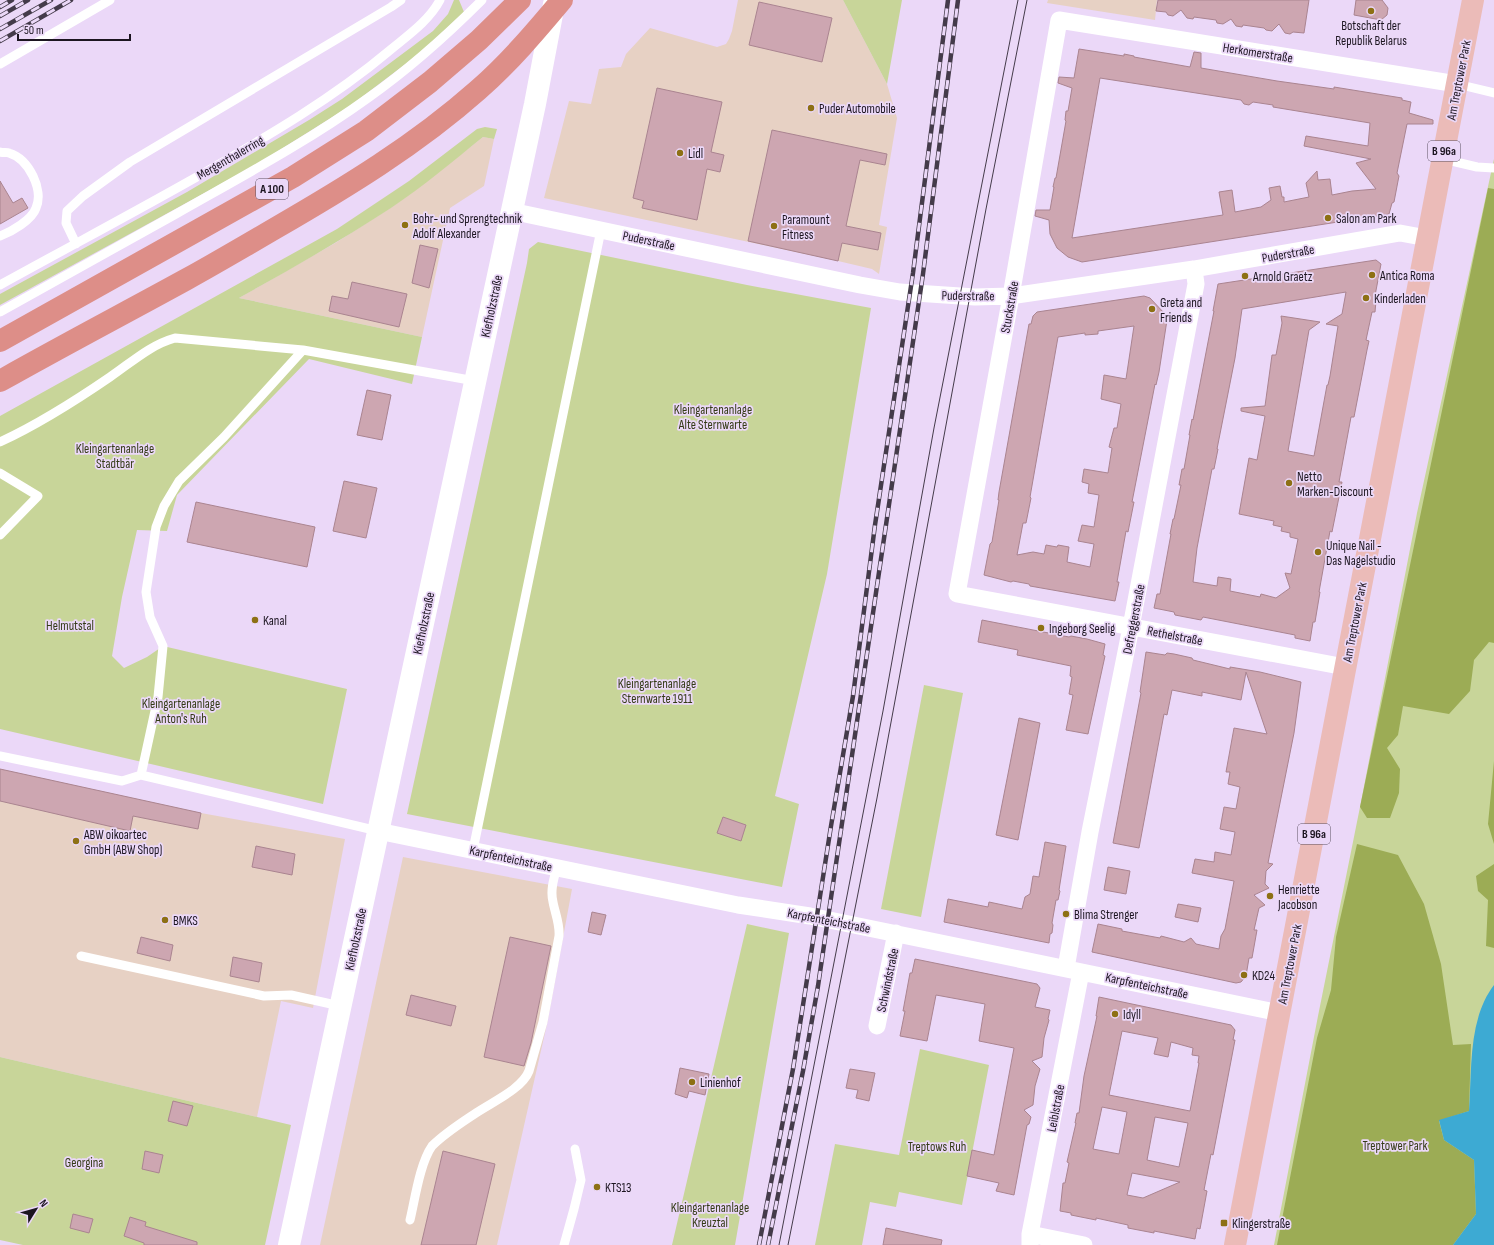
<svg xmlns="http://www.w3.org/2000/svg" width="1494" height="1245" viewBox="0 0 1494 1245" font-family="'Sofia Sans Condensed',sans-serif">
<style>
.commercial{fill:#e7d1c4}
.green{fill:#c8d599}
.forest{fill:#9cac55}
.water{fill:#3daad3}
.building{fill:#cda6b1;stroke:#aa8490;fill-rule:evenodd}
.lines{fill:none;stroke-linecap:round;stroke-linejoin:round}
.service{stroke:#fff;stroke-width:9}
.minor{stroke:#fff;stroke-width:17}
.tertiary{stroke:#fff;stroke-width:22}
.primary{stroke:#ebbbb8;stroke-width:22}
.motorway{stroke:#dd8e88;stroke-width:22}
.tram{stroke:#443b4a;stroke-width:1}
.rail-casing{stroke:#443b4a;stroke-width:4.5}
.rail{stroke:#ebd8f8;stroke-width:3;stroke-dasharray:9;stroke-linecap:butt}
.poi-dot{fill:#8d7014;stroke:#ebd8f8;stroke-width:1.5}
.labels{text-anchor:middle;stroke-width:3.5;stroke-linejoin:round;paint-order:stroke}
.shield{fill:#ebd8f8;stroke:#5a5061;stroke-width:1}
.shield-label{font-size:12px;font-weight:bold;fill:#1c1520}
.poi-label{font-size:13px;fill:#1c1520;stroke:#ebd8f8;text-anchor:start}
.street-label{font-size:13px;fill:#1c1520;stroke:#ebd8f8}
.park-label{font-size:13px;fill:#343b16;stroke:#ebd8f8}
</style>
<rect width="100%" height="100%" fill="#ebd8f8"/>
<path class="commercial" d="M738 0H843L887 84 897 118 879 225 887 227 879 274 872 269 838 261 544 198 569 101 591 104 599 69 621 67 626 54 650 28 717 47 726 44 729 39 732 31Z
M1048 0H1157L1155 20 1047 3Z
M483 137 494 139 484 186 450 208 422 337 239 298 337 242 392 207 417 189Z
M0 769 201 813 345 839 313 1008 281 1001 257 1117 0 1057Z
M403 857 572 889 547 1024 497 1245H320Z"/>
<path class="green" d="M454 0H459L464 12 424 50 350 106 259 163 0 305V294L187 192 309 120 342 99 433 31 448 14Z
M843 0H902L887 84Z
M485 127 497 129 494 139 483 137C453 161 424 186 391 208 342 240 291 269 239 298L422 337 412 384 309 359 177 495 167 531 137 530 122 597 112 656 124 668 147 657 163 646 347 689 323 804 0 729V416L337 229 409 181 477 129Z
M1494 159V1245H1274L1318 1016 1360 807 1417 513Z
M538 242 747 285 871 308 827 574 775 796 799 804 782 887 407 814 527 263 529 249Z
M924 685 963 693 921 917 881 909Z
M747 924 789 933 735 1245H672Z
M920 1049 989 1065 962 1205 899 1192 896 1207 870 1202 862 1245H815L835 1144 899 1155Z
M0 1057 291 1125 265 1245H23L0 1240Z"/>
<path class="forest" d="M1488 188 1494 189V643L1489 642 1474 660 1470 691 1449 714 1403 706 1398 735 1387 748 1400 769 1399 793 1390 818H1367L1360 807Z
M1494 761V844L1488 824Z
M1357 844 1398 855 1424 904 1441 964 1453 1045 1471 1044 1469 1111 1439 1121 1444 1140 1474 1160 1476 1214 1453 1245H1277L1317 1038 1331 990 1336 937Z
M1494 864V948L1486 946 1488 900 1478 891 1476 876Z"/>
<path class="water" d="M1494 985V1245H1453L1476 1214 1474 1160 1444 1140 1439 1120 1469 1111C1472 1069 1468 1019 1494 985Z"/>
<path class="building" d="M1158 0H1309L1304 33 1293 32 1290 34 1285 33 1279 24 1272 31 1266 30 1264 28 1243 25 1242 27 1236 26 1231 19 1223 24 1217 23 1216 20 1194 17 1193 19 1187 18 1181 10 1173 16 1168 15 1166 12 1156 11Z
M1356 0H1382L1388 8 1387 15 1381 20 1354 15Z
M759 2 832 18 822 62 749 45Z
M1079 49 1124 56V54L1134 56V57L1190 67 1194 52 1201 53V68L1277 81 1334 89V87L1402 98V100L1411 102 1409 113 1433 120V124H1407L1397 173 1399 176 1398 181 1394 202 1392 203 1389 214 1082 262 1068 257 1057 248 1050 234 1049 220 1035 216 1036 210H1050L1054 187H1053L1055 178H1056L1066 121 1065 120 1066 111H1068L1072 88 1058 83 1059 77 1074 78ZM1100 78 1241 100 1244 104 1249 105 1253 102 1273 105V107L1370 123 1368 146 1306 136 1304 146 1371 159 1356 163 1376 189 1352 191 1332 195 1330 179 1318 180 1317 171 1306 183 1309 197 1284 202V197H1282L1280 186 1269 188 1271 200 1261 207 1235 212 1232 190 1219 192 1223 215 1072 238Z
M657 88 722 102 711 152 724 155 720 172 707 169 697 220 642 208 644 201 633 198Z
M772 130 887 154 885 165 860 160 846 226 881 233 878 250 842 243 838 261 748 241Z
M0 181 13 203 22 198 28 208 0 224Z
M420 245 438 249 429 288 412 283Z
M1376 260 1381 264 1374 301H1376L1375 312H1372L1366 340 1369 341 1367 350 1354 417H1351L1339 482H1342L1332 532 1330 531 1319 592H1320L1315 622H1313L1310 641 1295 638V635L1203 617 1201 620 1175 615 1174 612 1154 608 1157 594H1160L1171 534H1170L1173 519H1174L1181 485H1179L1182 469H1184L1190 435H1189L1192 419 1193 420 1214 311H1213L1218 284ZM1346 292 1342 314 1326 324 1338 326 1330 376 1328 385H1327L1314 456 1288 451 1309 330 1320 322 1281 316 1282 323 1276 355H1272L1265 406 1241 408V411L1265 416 1257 460 1249 458 1239 514 1274 521 1273 525 1282 527 1281 531 1290 533V537L1298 539 1291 574 1285 573 1290 588 1276 598 1261 594 1260 597 1230 591 1231 579 1218 577 1217 586 1193 582 1197 548 1212 469H1214L1218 449H1217L1235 358 1242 309Z
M352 282 407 294 399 327 329 311 332 296 348 299Z
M1144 296 1150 298 1165 314 1167 320 1159 372 1156 385 1155 384 1132 502H1134L1128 532 1126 531 1117 582H1119L1115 601 1030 586 1029 584 1013 581 1011 582 984 575 990 544 992 542 999 500H998L999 492 1029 324H1031L1033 316 1037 312ZM1134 326 1126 379 1104 375 1101 399 1121 404 1117 428H1114L1109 447 1112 448 1108 473 1084 469 1082 482 1089 484 1088 493 1099 495 1094 527 1082 525 1078 541 1094 544 1090 567 1067 562 1069 547 1058 545 1057 547 1046 545 1044 554 1033 552 1017 555 1023 523H1026L1031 498 1030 497 1058 337 1085 333V335L1098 334V331Z
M367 390 391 395 382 440 357 435Z
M344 481 377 488 366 538 333 531Z
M196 502 315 527 307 567 187 542Z
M982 620 1069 637 1071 636 1087 639 1105 644 1103 655 1105 656 1088 734 1066 730 1073 695 1069 694 1072 677 1070 676 1071 666 1017 655 1018 650 978 642Z
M1146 652 1165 655 1167 653 1174 654 1192 658 1193 660 1230 669V667L1260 672 1301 682 1294 733 1268 863 1273 864 1266 871 1265 884 1269 888 1254 895 1265 905 1259 908 1254 930H1257L1252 958H1249L1246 976 1241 982 1236 983 1092 952 1098 924 1122 929V931L1160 938 1161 936 1184 942 1191 938 1196 944 1219 949 1221 936 1225 929 1234 881 1192 873 1195 859 1214 862 1215 852 1231 855 1235 832 1220 829 1224 807 1236 809 1240 787 1228 784 1230 772H1226L1234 728 1267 734 1246 672 1241 700 1202 692V696L1172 690 1167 715 1164 714 1139 848 1113 843 1141 693 1140 692Z
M1019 718 1040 723 1018 840 996 835Z
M0 769 201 813 198 829 133 816 130 831 0 801Z
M723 817 746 825 741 841 717 833Z
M1045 842 1066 846 1059 890 1060 891 1058 900H1056L1052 923 1053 925 1052 933 1050 934 1049 943 944 922 948 899 988 907 989 902 1022 909 1025 897 1030 894 1033 876 1039 877Z
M256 846 295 854 292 875 252 867Z
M1108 867 1130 871 1126 894 1104 890Z
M1178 904 1201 908 1198 922 1175 917Z
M592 912 606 915 601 935 588 932Z
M141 937 173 945 170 961 137 953Z
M510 937 551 946 531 1043 524 1066 484 1057Z
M233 957 262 963 259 982 230 976Z
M915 959 1037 984 1040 988 1035 1007 1050 1010 1048 1019 1049 1020 1044 1038 1042 1057 1032 1061 1040 1069 1035 1086 1033 1105 1024 1110 1031 1117 1029 1124 1027 1125 1014 1195 996 1191 999 1183 967 1176 972 1150 994 1155 1014 1048 979 1041 985 1004 936 995 927 1041 900 1036 905 1011H903L910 973H912Z
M411 995 456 1006 451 1026 406 1015Z
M1099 997 1231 1025 1235 1030 1233 1040H1235L1213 1155 1211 1154 1204 1190 1207 1191 1200 1229 1197 1228 1195 1239 1154 1231V1233L1128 1228V1225L1096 1218V1220L1071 1215V1213L1060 1211 1063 1183H1065L1069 1163 1067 1162 1076 1123H1075L1077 1113H1079L1084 1076 1097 1016H1096ZM1122 1031 1158 1038 1154 1054 1168 1057 1171 1042 1193 1048 1192 1055 1199 1056 1198 1063H1199L1190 1111 1109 1095ZM1102 1107 1127 1112 1119 1154 1093 1149ZM1155 1117 1188 1123 1179 1167 1147 1160ZM1132 1173 1180 1182 1143 1198 1127 1195Z
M680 1068 709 1074 705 1095 689 1091 687 1098 675 1094Z
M850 1069 875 1073 869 1101 856 1098 858 1090 846 1088Z
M173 1101 193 1106 187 1126 168 1121Z
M145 1151 163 1155 159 1173 142 1169Z
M443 1151 495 1164 476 1245H421Z
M73 1214 93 1219 89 1233 70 1228Z
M130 1217 146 1222 145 1226 197 1242V1245H144V1243L124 1236Z
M886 1228 942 1240 941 1245H883Z"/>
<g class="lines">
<path class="service" d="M0 64 110 0
M1457 84 1494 93
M0 152C3 153 7 152 9 153 29 159 44 190 36 208 32 220 11 232 0 236
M1443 159 1477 167 1494 168
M76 244 66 223 67 211 83 196 130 162 391 7 401 0
M0 285C67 248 135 212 202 174 266 137 332 99 389 51 407 36 429 21 440 0
M0 312C59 279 118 246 176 214 241 177 307 142 368 98 409 69 446 36 482 0
M0 442C39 424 75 401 110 377 132 362 150 345 175 338L303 350 475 381
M0 473 38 496 0 535
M0 756 122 781 141 775 378 831
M141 775 158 697 163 646 150 617 146 592 156 527 164 506 179 481 224 437 303 350
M473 850 601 230
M81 956 264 996 291 995 340 1006
M410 1220C415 1199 420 1163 432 1146 445 1133 461 1123 476 1113 492 1102 522 1089 529 1071L543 1022 559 936C560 924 555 913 553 902 550 890 554 878 557 867
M564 1245 574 1209 581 1180 575 1149"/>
<path class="minor" d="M511 211 860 285 900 292 975 297 1011 296 1194 269 1400 233 1427 238
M1345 667 957 594 1011 296 1059 20 1457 84
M378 831 738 905 810 916 1280 1013
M1066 968 1090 832 1131 627 1196 284 1194 269
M877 1026 896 933
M1030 1234 1084 1245
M1030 1245V1234L1081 972"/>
<path class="tertiary" d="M289 1245 535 104 554 4"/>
<path class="primary" d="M1235 1245 1473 0"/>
<path class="motorway" d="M0 341 293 177 366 131 430 82 479 40 520 0
M0 381C62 346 125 313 187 279 216 263 245 246 274 229 345 188 416 145 478 90 509 63 536 31 562 0"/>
<path class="tram" d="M779 1245 883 711 934 428 1018 0
M788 1245 877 798 986 209 1027 0"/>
<defs>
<path id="rail" d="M0 7 12 0
M0 16 28 0
M0 29 51 0
M0 41 71 0
M759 1245 793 1069 831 826 853 696 875 525 913 273 948 0
M768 1245 803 1071 818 986 923 274 958 0"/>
</defs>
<use href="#rail" class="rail-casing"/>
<use href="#rail" class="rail"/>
</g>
<g class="poi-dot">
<circle cx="1371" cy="11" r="4"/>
<circle cx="811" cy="108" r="4"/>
<circle cx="680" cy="153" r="4"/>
<circle cx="1328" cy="218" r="4"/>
<circle cx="405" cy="225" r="4"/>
<circle cx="774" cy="226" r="4"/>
<circle cx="1372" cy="275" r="4"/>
<circle cx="1245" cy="276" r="4"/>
<circle cx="1366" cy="298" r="4"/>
<circle cx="1152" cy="309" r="4"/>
<circle cx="1289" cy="483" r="4"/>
<circle cx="1318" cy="552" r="4"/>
<circle cx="255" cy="620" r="4"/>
<circle cx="1041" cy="628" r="4"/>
<circle cx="76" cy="841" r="4"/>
<circle cx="1270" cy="896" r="4"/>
<circle cx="1066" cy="914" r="4"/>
<circle cx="165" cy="920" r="4"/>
<circle cx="1244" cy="975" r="4"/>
<circle cx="1115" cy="1014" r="4"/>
<circle cx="692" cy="1082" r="4"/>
<circle cx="597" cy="1187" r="4"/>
<rect x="1220" y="1219" width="8" height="8" rx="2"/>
</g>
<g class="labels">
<g class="shield">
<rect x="1428" y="141" width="32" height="20" rx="3"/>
<rect x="256" y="179" width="32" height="20" rx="3"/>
<rect x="1298" y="824" width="32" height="20" rx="3"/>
</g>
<g class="shield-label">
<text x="1444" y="155">B 96a</text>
<text x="272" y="193">A 100</text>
<text x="1314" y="838">B 96a</text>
</g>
<g class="poi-label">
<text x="1371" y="30" text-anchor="middle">Botschaft der<tspan x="1371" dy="15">Republik Belarus</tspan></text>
<text x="819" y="113">Puder Automobile</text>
<text x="688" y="158">Lidl</text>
<text x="413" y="223">Bohr- und Sprengtechnik<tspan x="413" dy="15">Adolf Alexander</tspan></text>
<text x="1336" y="223">Salon am Park</text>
<text x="782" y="224">Paramount<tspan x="782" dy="15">Fitness</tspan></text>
<text x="1380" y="280">Antica Roma</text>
<text x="1253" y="281">Arnold Graetz</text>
<text x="1374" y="303">Kinderladen</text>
<text x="1160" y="307">Greta and<tspan x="1160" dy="15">Friends</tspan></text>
<text x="1297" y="481">Netto<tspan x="1297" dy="15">Marken-Discount</tspan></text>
<text x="1326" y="550">Unique Nail -<tspan x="1326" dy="15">Das Nagelstudio</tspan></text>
<text x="263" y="625">Kanal</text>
<text x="1049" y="633">Ingeborg Seelig</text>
<text x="84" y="839">ABW oikoartec<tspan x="84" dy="15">GmbH (ABW Shop)</tspan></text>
<text x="1278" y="894">Henriette<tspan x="1278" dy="15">Jacobson</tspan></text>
<text x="1074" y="919">Blima Strenger</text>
<text x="173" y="925">BMKS</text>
<text x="1252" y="980">KD24</text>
<text x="1123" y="1019">Idyll</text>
<text x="700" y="1087">Linienhof</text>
<text x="605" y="1192">KTS13</text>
<text x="1232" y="1228">Klingerstraße</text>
</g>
<g class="street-label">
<text transform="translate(1258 52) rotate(9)" y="5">Herkomerstraße</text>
<text transform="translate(1458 80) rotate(-79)" y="5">Am Treptower Park</text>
<text transform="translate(230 157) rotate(-30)" y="5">Mergenthalerring</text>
<text transform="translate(649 240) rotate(12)" y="5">Puderstraße</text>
<text transform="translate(1288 253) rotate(-10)" y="5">Puderstraße</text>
<text transform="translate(968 295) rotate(1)" y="5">Puderstraße</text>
<text transform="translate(491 306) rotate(-78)" y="5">Kiefholzstraße</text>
<text transform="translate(1009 307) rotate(-80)" y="5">Stuckstraße</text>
<text transform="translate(1133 619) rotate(-79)" y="5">Defreggerstraße</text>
<text transform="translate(1354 622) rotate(-79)" y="5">Am Treptower Park</text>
<text transform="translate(423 623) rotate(-78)" y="5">Kiefholzstraße</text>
<text transform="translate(1175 635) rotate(11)" y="5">Rethelstraße</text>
<text transform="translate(511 858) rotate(12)" y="5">Karpfenteichstraße</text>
<text transform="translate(829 920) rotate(11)" y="5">Karpfenteichstraße</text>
<text transform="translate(355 939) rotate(-78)" y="5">Kiefholzstraße</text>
<text transform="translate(1289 964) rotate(-79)" y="5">Am Treptower Park</text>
<text transform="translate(887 980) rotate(-78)" y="5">Schwindstraße</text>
<text transform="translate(1147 985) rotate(12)" y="5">Karpfenteichstraße</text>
<text transform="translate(1055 1108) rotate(-79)" y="5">Leiblstraße</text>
</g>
<g class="park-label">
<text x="713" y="414">Kleingartenanlage<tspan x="713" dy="15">Alte Sternwarte</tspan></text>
<text x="115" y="453">Kleingartenanlage<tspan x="115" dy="15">Stadtbär</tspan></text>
<text x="70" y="630">Helmutstal</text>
<text x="657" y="688">Kleingartenanlage<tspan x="657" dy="15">Sternwarte 1911</tspan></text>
<text x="181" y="708">Kleingartenanlage<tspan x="181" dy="15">Anton's Ruh</tspan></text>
<text x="1395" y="1150">Treptower Park</text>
<text x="937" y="1151">Treptows Ruh</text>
<text x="84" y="1167">Georgina</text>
<text x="710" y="1212">Kleingartenanlage<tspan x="710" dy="15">Kreuztal</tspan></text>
</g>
</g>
<g transform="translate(36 1209) rotate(53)" stroke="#ebd8f8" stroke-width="3" paint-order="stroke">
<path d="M0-3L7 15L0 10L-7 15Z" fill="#1c1520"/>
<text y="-6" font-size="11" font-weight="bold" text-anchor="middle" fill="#1c1520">N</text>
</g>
<path d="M18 34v6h112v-6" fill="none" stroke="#1c1520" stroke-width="2"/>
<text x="24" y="34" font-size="12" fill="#1c1520" stroke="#ebd8f8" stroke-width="3" paint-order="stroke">50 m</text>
</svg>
